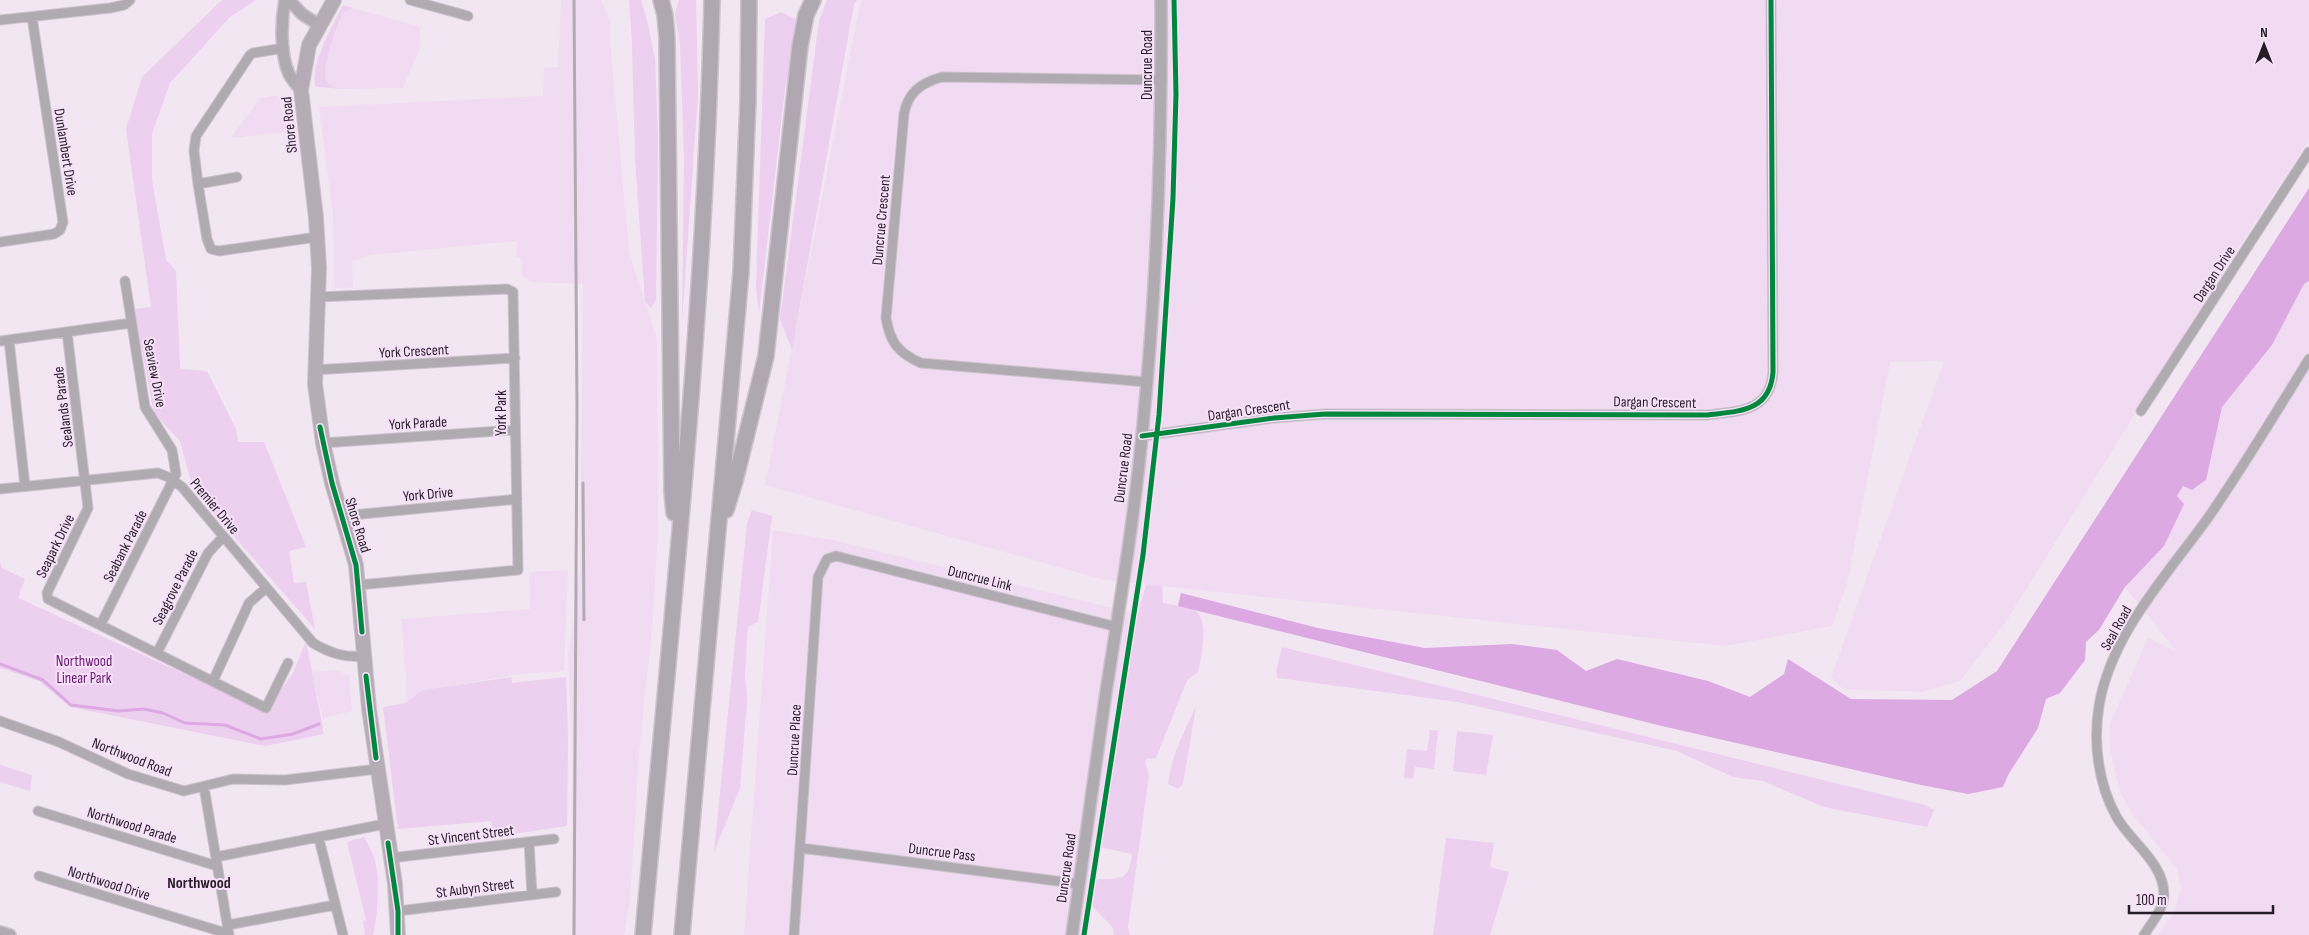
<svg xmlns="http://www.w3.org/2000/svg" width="2309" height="935" viewBox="0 0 2309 935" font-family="'Sofia Sans Condensed',sans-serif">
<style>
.built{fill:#f0dbf2}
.green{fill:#edcff0}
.water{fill:#dca9e2}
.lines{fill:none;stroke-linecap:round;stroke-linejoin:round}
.stream{stroke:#dca9e2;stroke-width:3}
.minor-casing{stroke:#ccc3cd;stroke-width:11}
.tertiary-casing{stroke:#ccc3cd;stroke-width:14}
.primary-casing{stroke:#ccc3cd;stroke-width:16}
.motorway-casing{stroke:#ccc3cd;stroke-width:18}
.minor{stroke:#b0aab1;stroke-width:9}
.tertiary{stroke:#b0aab1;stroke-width:11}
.primary{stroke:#b5acb5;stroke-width:14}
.motorway{stroke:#b0a8b0;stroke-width:15}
.rail{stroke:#b1aab2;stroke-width:3}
.cycleway-casing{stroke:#f7e0f9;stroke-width:8}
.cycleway{stroke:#00873e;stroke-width:5}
.labels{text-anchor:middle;stroke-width:4;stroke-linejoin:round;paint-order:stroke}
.street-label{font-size:15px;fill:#261e27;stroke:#f7e0f9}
.park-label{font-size:15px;fill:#671671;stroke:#f7e0f9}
.neighbourhood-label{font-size:16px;font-weight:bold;fill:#261e27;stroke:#f7e0f9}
</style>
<rect width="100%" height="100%" fill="#f2e6f3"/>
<path class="built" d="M561 0H601L610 21V41L629 253 657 339 658 527 653 619 639 754 630 899 624 935H572V742L568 657 580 570 583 284 530 282 522 275 521 258 517 257 516 241 371 255 352 261 353 287 335 288 333 213 319 107 543 96 544 68 558 67Z
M861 0H2309V140L2235 253 2007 620 1960 681 1921 692 1843 689 1831 678 1944 361 1890 362 1847 584 1832 626 1725 646 1105 580 765 485Z
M353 8 420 27V47L403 88 345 89 333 87 326 82 324 76 326 60 333 39 344 13Z
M279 95 286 132 231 138 260 98Z
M2309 281V935H2158L2174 912 2181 889 2177 869 2134 816 2120 792 2110 750V724L2148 638 2176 651 2125 587 2183 486 2192 490 2206 480 2222 407 2272 345 2304 284Z
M773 530 833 540 1138 614 1093 880 1088 935H744Z
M568 570 564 671 520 674 424 690 406 703 407 687 401 619 530 609 529 572Z
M337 670 349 676 352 711 323 718 312 672Z"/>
<path class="green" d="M222 0H256L230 17 170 83 152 134V180L166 260 176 271 180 369 207 371 236 429 238 442H264L306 547 289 551 294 583 306 582 315 629 211 510 190 478 180 441 154 413 134 309 151 307 126 129 142 77Z
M629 0H641L648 24 655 59 658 140 656 300 651 308 645 302 635 159 632 41Z
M679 0H696L698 94 682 322 684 158 680 43 675 14Z
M827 0H857L854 4 792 350 780 319 819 21Z
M343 5 353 8C349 10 345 11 343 14 337 25 319 73 327 82 331 87 339 88 345 89L316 87C308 68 334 23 343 5Z
M781 12 797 20 785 89 759 313 756 289 765 19Z
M752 510 772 516 758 622 748 627 745 676 747 700 740 788 714 852 747 523Z
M0 562 2 568 25 579 18 598 266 711 293 673 306 641 324 734 265 746 70 707 39 681 0 668Z
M1146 585 1162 586 1163 603C1173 605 1187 606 1195 611 1210 620 1201 658 1198 672L1187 680 1156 758 1146 759 1145 763 1149 775 1128 927 1130 935H1114L1113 928 1092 906 1093 880C1119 877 1129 884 1132 854L1099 847 1138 614Z
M1282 647 1925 805 1934 810 1927 827 1824 807 1763 781 1733 777 1677 751 1458 702 1278 678 1276 671Z
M511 677 512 683 566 677 568 737 567 826 493 837 491 821 398 829 383 707 406 703 423 690Z
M1196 706 1183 784 1178 789 1168 784C1171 756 1185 731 1196 706Z
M1430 730 1438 731 1434 769 1415 767 1413 779 1404 778 1407 749 1427 751Z
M1457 731 1493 735 1486 775 1453 771Z
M0 765 32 775 30 791 0 782Z
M364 837C367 843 371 849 373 855 381 875 378 914 373 935H363L365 934 363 921 366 920 347 842Z
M1446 838 1494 843 1490 867 1509 872 1490 935H1433Z"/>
<path class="water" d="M2309 188V281L2304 284 2272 345 2222 407 2206 480 2192 490 2183 486 2177 496 2184 504 2164 546 2125 587 2099 630 2086 642 2085 660 2060 693 2046 699 2038 728 2008 775 2003 787 1968 794 1921 785 1662 726 1178 606 1181 593 1318 628 1425 648 1512 644 1557 650 1586 671 1617 659 1708 681 1750 697 1784 674 1788 659 1851 699 1952 700 1997 671Z"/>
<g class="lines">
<path class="stream" d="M0 664 43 680 71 705 119 711 144 709 163 713 185 723 225 725 261 739 293 734 319 724"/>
<defs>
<path id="minor" d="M410 0 468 16
M0 20 110 8 124 5 130 0
M237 177 198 184 194 151 196 136 250 55 253 53 284 48
M198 184 207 239 211 249 219 251 317 237
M0 242 54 234 60 230 63 222 32 17
M318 297 507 289 513 292 518 570 359 585
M67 332 88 508 47 593 48 599 266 708 288 663
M9 340 25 486
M0 341 131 323
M314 370 515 358
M1147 382 921 363C898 353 890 342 886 318L904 114C908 92 921 83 942 77L1162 80
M2141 411 2309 152
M1142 436 1274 418 1325 414 1707 415C1739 411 1770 412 1773 372L1771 0
M323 443 515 430
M0 489 158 473 168 477 182 487 313 643C330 653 344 658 365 656
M342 516 517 499
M101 624 176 474 172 450 145 407 125 281
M157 653 208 553 223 537
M213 681 249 603 266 588
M0 721 59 742 128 774 184 791 233 779 285 780 377 769
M204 787 229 935
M38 811 217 866
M319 839 343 935
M529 842 532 895
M801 848 1080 884
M216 857 385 824
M390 858 554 839
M39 876 229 934
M398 911 556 892
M228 925 335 905
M794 935 818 577 827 559 836 556 1117 627
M2144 935C2151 924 2164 908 2164 895 2164 862 2130 842 2116 816 2098 783 2093 742 2099 706 2111 633 2169 573 2210 515 2245 464 2277 411 2309 359"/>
<path id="tertiary" d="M285 0C281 21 280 54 289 74 292 80 297 85 301 90
M289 0 302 14 319 25
M0 932 10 935
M1072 935C1084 854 1094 773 1106 692 1120 603 1135 514 1143 425 1157 284 1162 142 1161 0"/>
<path id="primary" d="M334 0 309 45 301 90 316 218 319 268 315 384 323 443 332 483 356 565 369 709 395 884 398 935"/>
<path id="motorway" d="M661 0 665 15 667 38 672 492 674 513
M726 510 735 481 766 356 800 46 806 15 813 0
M643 935C671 624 705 313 712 0
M682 935 741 272 748 101 749 0"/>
</defs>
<use href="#minor" class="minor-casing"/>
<use href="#tertiary" class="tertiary-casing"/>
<use href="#primary" class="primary-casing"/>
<use href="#motorway" class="motorway-casing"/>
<use href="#minor" class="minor"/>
<use href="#tertiary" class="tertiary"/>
<use href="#primary" class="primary"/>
<use href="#motorway" class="motorway"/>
<path class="rail" d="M583 483 584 620
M574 935 577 409 574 0"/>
<defs>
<path id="cycleway" d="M320 427 332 483 356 565 362 632
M1142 436 1274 418 1325 414 1707 415C1739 411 1770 412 1773 372L1771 0
M366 676 376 758
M388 843 398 911V935
M1084 935 1143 555 1159 415 1173 198 1176 94 1174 0"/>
</defs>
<use href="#cycleway" class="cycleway-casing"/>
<use href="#cycleway" class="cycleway"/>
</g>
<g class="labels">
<g class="street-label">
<text transform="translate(1147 65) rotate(-90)" y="5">Duncrue Road</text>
<text transform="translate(289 125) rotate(-96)" y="5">Shore Road</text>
<text transform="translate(66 152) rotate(81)" y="5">Dunlambert Drive</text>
<text transform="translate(881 220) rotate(-85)" y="5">Duncrue Crescent</text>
<text transform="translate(2214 274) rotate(-57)" y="5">Dargan Drive</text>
<text transform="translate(414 351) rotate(-3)" y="5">York Crescent</text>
<text transform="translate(155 373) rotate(79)" y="5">Seaview Drive</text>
<text transform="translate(1655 402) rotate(1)" y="5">Dargan Crescent</text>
<text transform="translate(63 407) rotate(-97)" y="5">Sealands Parade</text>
<text transform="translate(1249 410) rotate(-8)" y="5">Dargan Crescent</text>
<text transform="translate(501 413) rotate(-90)" y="5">York Park</text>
<text transform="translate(418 423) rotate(-3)" y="5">York Parade</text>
<text transform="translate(1123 468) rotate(-83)" y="5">Duncrue Road</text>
<text transform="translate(428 494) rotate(-5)" y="5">York Drive</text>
<text transform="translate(215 506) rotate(50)" y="5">Premier Drive</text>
<text transform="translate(358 525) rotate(73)" y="5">Shore Road</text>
<text transform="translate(55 546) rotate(-64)" y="5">Seapark Drive</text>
<text transform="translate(125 546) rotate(-63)" y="5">Seabank Parade</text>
<text transform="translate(980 578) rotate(14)" y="5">Duncrue Link</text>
<text transform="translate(175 587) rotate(-63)" y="5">Seagrove Parade</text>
<text transform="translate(2116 628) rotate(-61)" y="5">Seal Road</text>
<text transform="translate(794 740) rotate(-87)" y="5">Duncrue Place</text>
<text transform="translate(132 757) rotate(21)" y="5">Northwood Road</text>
<text transform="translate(132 825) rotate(17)" y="5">Northwood Parade</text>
<text transform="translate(471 835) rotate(-7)" y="5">St Vincent Street</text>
<text transform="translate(942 852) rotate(7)" y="5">Duncrue Pass</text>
<text transform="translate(1066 868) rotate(-82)" y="5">Duncrue Road</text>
<text transform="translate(109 883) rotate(17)" y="5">Northwood Drive</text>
<text transform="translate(475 888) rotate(-7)" y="5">St Aubyn Street</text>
</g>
<g class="park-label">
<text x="84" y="666">Northwood<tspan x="84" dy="17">Linear Park</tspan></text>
</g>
<g class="neighbourhood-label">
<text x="199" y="888">Northwood</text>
</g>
</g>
<g transform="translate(2264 45)" stroke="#f7e0f9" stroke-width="4" paint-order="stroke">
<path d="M0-4L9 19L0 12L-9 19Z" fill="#261e27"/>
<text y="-8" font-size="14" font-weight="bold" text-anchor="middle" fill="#261e27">N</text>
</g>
<path d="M2129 905v8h144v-8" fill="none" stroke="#261e27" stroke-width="2.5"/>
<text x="2136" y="905" font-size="15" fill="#261e27" stroke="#f7e0f9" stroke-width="4" paint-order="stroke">100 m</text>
</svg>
